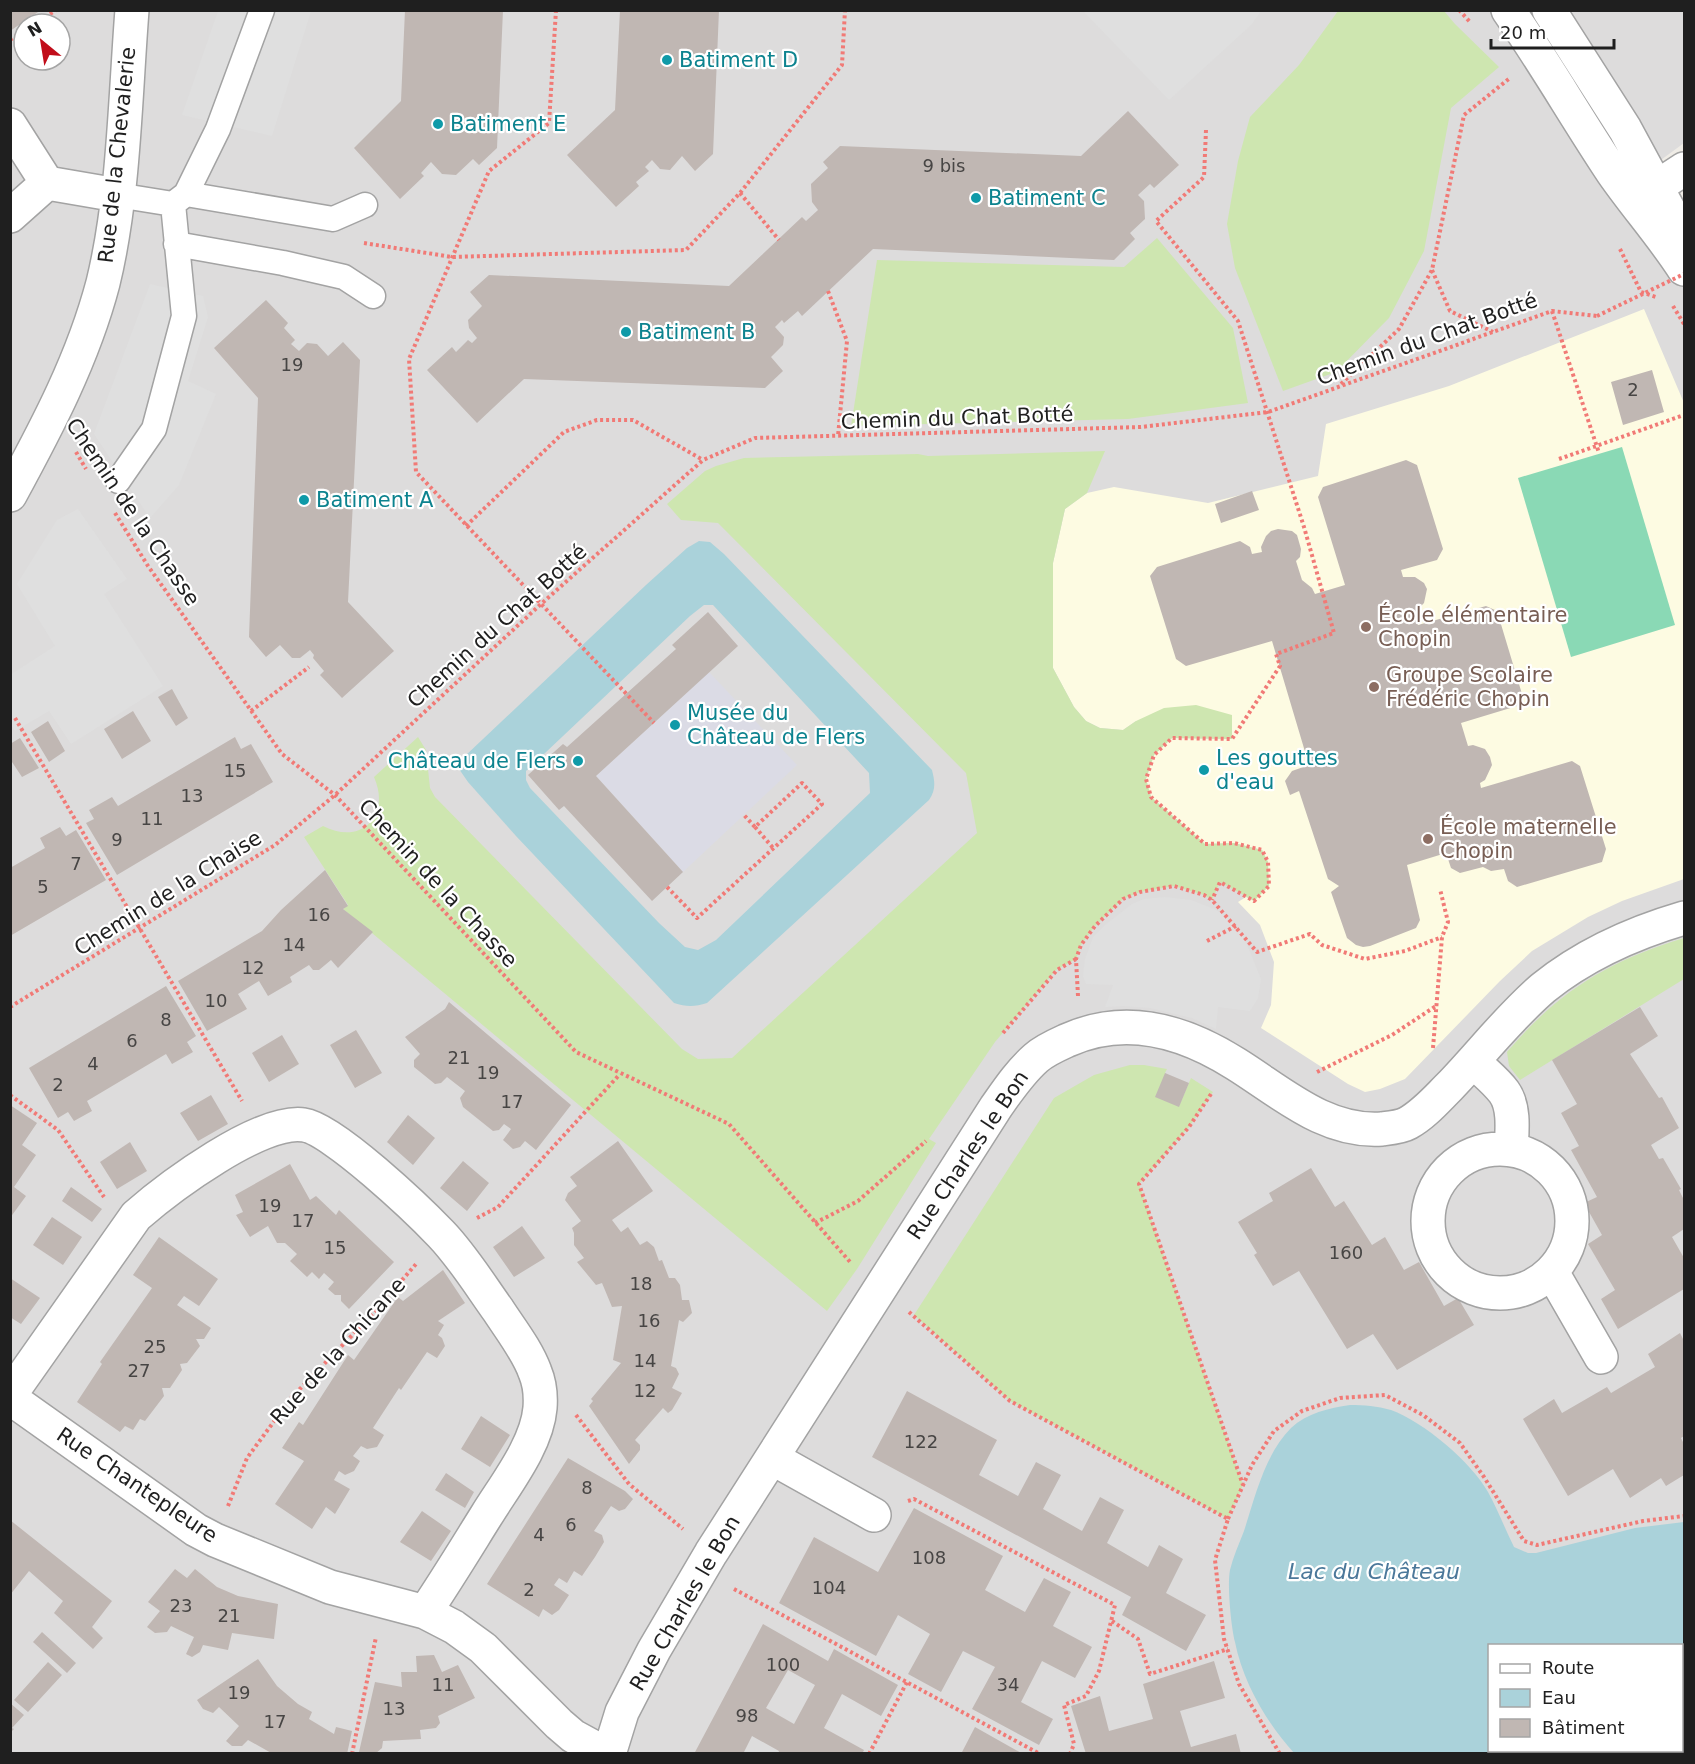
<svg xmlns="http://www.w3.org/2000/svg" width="1695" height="1764" viewBox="0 0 1695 1764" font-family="'DejaVu Sans',sans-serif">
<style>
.residential{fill:#dddcdc;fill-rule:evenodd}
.education{fill:#fdfbe2}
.grass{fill:#cee6b0}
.pitch{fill:#8ad9b5}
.parking{fill:#dfdfdf}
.plaza{fill:#dbdbe5}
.water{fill:#aad2da;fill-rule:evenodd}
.building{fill:#c0b7b3;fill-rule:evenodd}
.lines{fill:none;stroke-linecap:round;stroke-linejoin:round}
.service-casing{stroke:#a3a3a3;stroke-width:27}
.minor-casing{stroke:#a3a3a3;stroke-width:36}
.tertiary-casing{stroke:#a3a3a3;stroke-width:36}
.path{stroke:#f17a76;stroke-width:4;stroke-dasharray:3 3;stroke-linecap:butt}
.service{stroke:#fff;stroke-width:24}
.minor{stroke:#fff;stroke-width:33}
.tertiary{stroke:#fff;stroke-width:33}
.path-bridge{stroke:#f17a76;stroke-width:4;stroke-dasharray:3 3;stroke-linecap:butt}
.culture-dot{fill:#0f9aa8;stroke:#fff;stroke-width:2}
.education-dot{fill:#8d6e63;stroke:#fff;stroke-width:2}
.labels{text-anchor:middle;stroke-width:4.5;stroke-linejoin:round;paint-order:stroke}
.number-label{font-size:18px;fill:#474544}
.culture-label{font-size:21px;fill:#0d838f;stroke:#fff;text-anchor:start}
.street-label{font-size:21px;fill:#1f1f1f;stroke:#fff}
.education-label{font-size:21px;fill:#785e54;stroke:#fff;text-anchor:start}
.water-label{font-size:22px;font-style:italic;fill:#4b789a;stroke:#fff}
</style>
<rect width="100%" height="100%" fill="#efece6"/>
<path class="residential" d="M11 11H1684V143L1635 179 1684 265V1753L11 1754ZM24 24H60V60H24ZM1490 1646H1682V1750H1490Z"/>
<path class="education" d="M1644 309 1684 403V879L1622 901 1588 917 1532 951 1500 981 1405 1079 1380 1089 1365 1092 1348 1084 1261 1028 1271 1005 1274 962 1260 925 1238 902 1246 897 1254 901 1268 862 1262 850 1234 843 1205 844 1151 797 1146 779 1154 755 1172 738 1232 739 1136 721 1123 730 1100 728 1086 721 1074 707 1053 668V563L1065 509 1087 493 1114 487 1208 503 1318 476 1326 424 1449 386Z"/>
<path class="grass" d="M1338 11H1444L1455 24 1499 67 1451 108 1424 251 1389 318 1336 372 1283 391 1235 268 1227 224 1238 161 1250 117 1299 65Z
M1157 238 1233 328 1248 403 1128 419 851 426 877 260 1124 267Z
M1105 451 1087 493 1065 509 1053 563V668L1074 707 1086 721 1100 728 1123 730 1136 721 1164 708 1196 705 1232 715V739L1172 738 1154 755 1146 779 1151 797 1205 844 1234 843 1262 850 1268 862 1269 886 1254 901 1220 882 1212 900 1204 895 1174 886 1140 892 1123 899 1095 926 1081 945 1076 959 1056 970 995 1042 929 1139 936 1143 857 1269 827 1311 343 909 348 905 304 837 323 826C362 846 391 815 374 777L418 737 426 750 430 788 435 797 682 1049 698 1059 732 1058 977 833 966 773 718 523 681 520 667 504 705 471 716 466 744 458 918 454 928 456Z
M1684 938V979L1520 1080 1509 1066 1507 1052C1560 990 1607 962 1684 938Z
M1130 1065H1144L1167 1069 1165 1073 1179 1106 1191 1078 1213 1092 1189 1127 1139 1184 1243 1485 1228 1519 1010 1401 914 1315 1054 1098 1094 1075Z"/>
<path class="pitch" d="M1622 447 1675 625 1571 657 1518 478Z"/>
<path class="parking" d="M218 11H311L272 136 182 115Z
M1083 11H1261L1251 25 1169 100Z
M150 284 203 296 208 317 188 381 216 394 179 485 150 518 94 434Z
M78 509 127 579 104 594 163 686 71 744 49 711 15 731 11 725 10 675 55 646 17 584 57 520Z
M1165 897 1191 900 1214 909 1224 915 1236 926 1245 940 1261 979 1258 998 1250 1011 1218 1007 1216 1029 1192 1018 1150 1008 1124 1006 1105 1007 1113 985 1086 984 1083 976 1085 959 1093 937 1105 925 1132 904 1144 899Z"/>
<path class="plaza" d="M709 672 797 765 683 872 596 776Z"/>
<path class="water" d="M699 541 710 542 724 554 932 770C935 782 936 790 929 800L707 1003C695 1007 686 1007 674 1003L516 836 468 782 459 769 465 756 646 585 687 548ZM704 605H713L869 773 870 793 716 940 698 950 685 947 659 923 530 788 526 780V771L690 616Z
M1350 1405C1364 1405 1377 1406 1391 1410 1424 1422 1471 1462 1488 1492 1498 1510 1505 1529 1514 1547L1528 1553H1536L1635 1528 1684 1522V1753H1294C1267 1723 1243 1683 1235 1642 1231 1626 1227 1585 1230 1570 1233 1557 1239 1544 1244 1531 1255 1497 1265 1454 1291 1428 1307 1413 1329 1408 1350 1405ZM1490 1646H1682V1750H1490Z"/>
<path class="building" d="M10 10H41L10 31Z
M405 10H503L497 148 479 165 473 159 456 175 442 174 431 162 421 173 424 176 400 199 354 148 401 101Z
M620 10H719L713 154 695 171 682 156 670 170 660 169 652 160 645 167 649 171 636 182 639 186 616 207 567 155 615 110Z
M1128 111 1179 165 1154 188 1150 184 1138 195 1144 201 1145 219 1130 233 1135 239 1114 260 873 249 802 316 798 311 784 323 782 320 775 327 784 337 783 345 771 357 783 371 765 388 524 379 477 423 427 370 452 347 456 352 468 340 472 343 477 338 469 328 468 320 482 306 470 292 489 275 729 286 802 217 806 221 818 210 812 202 811 184 828 168 823 162 840 146 1081 156Z
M266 300 288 323 284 328 295 340 291 344 299 351 307 343 317 344 328 356 343 342 360 360 348 602 394 651 342 698 320 675 324 671 313 658 314 655 310 650 300 658H292L280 645 266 657 249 637 258 398 214 348Z
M1652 370 1664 412 1623 425 1611 382Z
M1406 460 1417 465 1443 549 1437 560 1401 570 1403 577H1415L1424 583 1427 589 1424 603 1415 612 1418 625 1486 606 1497 611 1522 694 1517 706 1461 723 1468 746 1473 745 1485 749 1490 757 1492 765 1485 780 1480 783 1481 788 1572 761 1580 766 1606 849 1602 862 1517 887 1508 881 1504 869 1491 871 1483 867 1460 873 1451 868 1446 853 1407 865 1420 920 1416 928 1370 946 1363 947 1356 945 1347 938 1331 892 1339 886 1328 879 1299 791 1290 795 1285 781 1292 771 1309 765 1272 641 1186 666 1176 659 1150 576 1157 567 1240 541 1250 547 1252 554 1262 552 1261 547 1266 536 1271 531 1278 529 1292 531 1297 535 1301 549 1300 557 1296 561 1302 580 1312 588 1315 594 1345 585 1318 497 1323 487Z
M1252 491 1259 510 1221 523 1215 504Z
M708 612 738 646 596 776 683 872 652 901 564 806 559 810 528 775 563 744 567 747 676 649 672 645Z
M172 689 188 718 176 726 158 697Z
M133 711 151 741 122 759 104 729Z
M48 721 65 751 49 762 31 732Z
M235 737 241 749 251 744 273 782 117 875 86 823 94 819 89 810 112 797 118 806Z
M20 738 39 768 22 777 10 759V744Z
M60 827 66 836 76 830 106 880 10 936V868L45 848 40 838Z
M325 870 348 906 343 909 373 932 338 968 331 960 319 970H313L309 965 290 977 292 982 268 996 259 981 238 994 247 1009 207 1031 178 981 262 931 281 910Z
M166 986 196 1036 187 1042 193 1052 172 1064 166 1054 87 1101 92 1111 74 1121 68 1112 58 1118 29 1068Z
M449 1002 571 1105 536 1150 525 1141 520 1147 513 1149 503 1140 511 1129 504 1124 499 1130 493 1131 463 1107 460 1098 465 1091 447 1077 441 1083 435 1084 414 1067V1060L420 1054 405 1037 445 1009Z
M1640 1007 1658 1036 1630 1054 1659 1098 1662 1097 1679 1128 1651 1145 1659 1159 1663 1158 1681 1189 1679 1190 1684 1200V1229L1672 1237 1684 1258V1289L1618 1329 1601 1299 1615 1290 1588 1244 1602 1235 1584 1203 1597 1197 1571 1150 1579 1146 1561 1113 1577 1104 1552 1060Z
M356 1030 382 1073 355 1088 330 1045Z
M282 1035 299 1064 269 1082 252 1053Z
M1165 1073 1189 1083 1179 1107 1155 1097Z
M211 1095 228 1124 198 1141 180 1113Z
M10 1105 37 1123 22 1145 36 1155 14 1187 26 1196 10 1218Z
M408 1115 435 1138 413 1165 387 1142Z
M618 1141 653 1191 612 1220 621 1232 628 1227 640 1245 647 1241 654 1247 659 1261 662 1260 669 1278H675L680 1285 682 1300H689L692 1313 683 1322 679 1320 671 1366 676 1368 679 1374 672 1388 682 1393 672 1410 668 1413 663 1408 635 1440 640 1445V1450L629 1464 589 1406 593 1401 591 1399 621 1363 613 1360 622 1306 612 1307 602 1283 596 1285 577 1262 584 1258 574 1245V1233L572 1228 581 1221 565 1200 568 1193 577 1186 570 1177Z
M130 1142 147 1171 117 1189 100 1162Z
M463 1161 489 1183 467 1211 440 1188Z
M290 1164 310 1200 316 1196 336 1215 339 1210 394 1262 349 1309 341 1301V1295H335L328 1289 334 1282 324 1273 319 1279 312 1272 307 1277 290 1261 297 1254 285 1243H277L268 1226 250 1237 236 1215 243 1212 235 1195Z
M1311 1168 1335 1207 1344 1201 1372 1245 1385 1237 1404 1270 1419 1262 1444 1306 1458 1298 1474 1325 1397 1370 1373 1334 1347 1349 1299 1271 1273 1286 1254 1255 1257 1253 1238 1222 1273 1201 1269 1193Z
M71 1187 102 1209 92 1222 62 1201Z
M52 1217 82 1237 63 1265 33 1245Z
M522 1226 545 1258 514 1277 493 1247Z
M159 1237 218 1279 199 1306 184 1296 177 1305 211 1328 204 1339H196L200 1346 187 1363 180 1364 182 1370 170 1388H162L164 1396 145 1421 140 1419 133 1430 125 1426 120 1432 77 1402 102 1364 100 1362 152 1288 133 1275Z
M443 1270 465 1303 438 1321 444 1325 438 1335 442 1338 445 1346 437 1358 427 1352 401 1390 399 1388 373 1428 384 1435 377 1447 367 1449 361 1446 353 1456 360 1461 354 1471 345 1475 339 1471 334 1480 350 1489 335 1514 326 1507 312 1529 275 1504 304 1461 282 1448 299 1422 303 1425 348 1355 354 1360 398 1297 403 1301Z
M10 1278 40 1298 21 1324 10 1317Z
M1680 1333 1684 1341V1436L1681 1438 1684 1444V1475L1666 1486 1661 1478 1630 1498 1613 1469 1568 1496 1523 1419 1554 1399 1562 1413 1607 1387 1611 1393 1655 1367 1648 1354Z
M907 1391 997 1440 979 1475 1018 1496 1036 1462 1061 1475 1043 1509 1082 1531 1100 1497 1124 1510 1107 1543 1148 1567 1159 1545 1183 1559 1166 1593 1206 1615 1186 1651 1122 1615 1131 1597 872 1457Z
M481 1416 510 1435 490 1467 461 1449Z
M568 1458 625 1491 633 1499 625 1509 619 1511 611 1506 594 1531 602 1535 604 1542 595 1557 582 1576 574 1571 567 1583 559 1578 554 1585 569 1595 559 1610 552 1615 543 1609 539 1617 487 1584Z
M446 1473 474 1492 465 1508 435 1490Z
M914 1508 1003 1556 985 1590 1025 1612 1044 1578 1071 1592 1053 1626 1092 1647 1075 1678 1042 1661 1021 1702 1053 1719 1039 1745 972 1709 995 1667 963 1651 941 1692 908 1674 930 1634 898 1615 876 1656 779 1603 814 1537 878 1572Z
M422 1511 451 1531 431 1561 400 1542Z
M10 1520 112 1601 92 1627 103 1638 93 1649 54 1613 63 1601 29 1571 10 1595Z
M175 1569 187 1578 195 1569 217 1587 238 1596 278 1604 274 1639 232 1633 228 1650 203 1645 200 1652 192 1657 186 1654 194 1637 171 1626 167 1632 155 1633 147 1627 160 1611 148 1602Z
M763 1624 828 1661 834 1649 898 1685 881 1716 842 1694 824 1728 864 1750 862 1754H778L779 1751 752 1736 743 1754H694ZM788 1670 815 1685 794 1724 766 1708Z
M42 1632 76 1663 67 1673 33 1642Z
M434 1655 442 1672 458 1665 475 1698 438 1716 440 1723 436 1728 420 1730 421 1739 383 1741 382 1748 375 1754 359 1752 375 1682 402 1687 401 1672H417L416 1656Z
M258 1659 277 1686 298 1704 312 1712 309 1719 334 1734 336 1727 352 1731 347 1754H273L248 1740 242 1746H232L226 1741 239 1726 219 1707 213 1713 203 1709 197 1700Z
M1214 1661 1225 1698 1180 1711 1191 1747 1236 1734 1241 1754H1086L1071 1706 1100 1696 1109 1731 1153 1719 1143 1684Z
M48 1662 62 1675 28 1712 14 1700Z
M10 1703 24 1715 12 1728 14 1729 10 1733Z
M975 1727 1023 1754H961Z"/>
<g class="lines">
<defs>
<path id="service" d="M186 194 333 219 365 205
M117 195 173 204
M176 244 283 263 344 277 373 296
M118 481 154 429 184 316 173 204 186 194 218 129 262 10"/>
<path id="minor" d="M10 125 47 183
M1632 197 1658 186 1684 169
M10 216 47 183 117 195
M10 495C47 427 83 359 103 283 124 197 125 99 132 10
M1473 1061C1483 1071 1496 1081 1504 1092 1515 1107 1512 1132 1511 1150
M1428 1221a72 72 0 1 1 144 0a72 72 0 1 1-144 0Z
M1552 1272 1601 1357
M10 1395 136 1216C168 1188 261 1118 304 1125 333 1129 418 1210 441 1234 463 1257 480 1285 498 1310 511 1330 527 1350 535 1372 540 1384 541 1395 540 1408 537 1445 505 1485 486 1516 466 1548 446 1581 425 1612
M10 1398 196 1530 215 1540 330 1587 425 1612 454 1627 483 1648 559 1724 573 1736 606 1754
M772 1458 874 1515
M609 1754 622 1712 654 1650 711 1553 996 1107C1008 1090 1020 1072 1036 1058 1045 1050 1057 1045 1068 1040 1126 1014 1184 1031 1236 1064 1281 1092 1325 1133 1382 1129 1390 1128 1401 1127 1408 1123 1424 1114 1436 1100 1449 1087 1481 1054 1508 1018 1543 988 1585 954 1633 933 1684 918"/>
<path id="tertiary" d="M1508 10C1545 63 1577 119 1613 173 1636 206 1662 235 1684 269
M1549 10 1625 129 1684 238"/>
</defs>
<use href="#service" class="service-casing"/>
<use href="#minor" class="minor-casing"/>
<use href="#tertiary" class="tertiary-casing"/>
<path class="path" d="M556 10 549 123 489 171 409 359 416 472 654 723
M1459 10 1471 23
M35 24 56 10
M10 40 24 31
M1206 130 1204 177 1156 221 1238 321 1304 527 1334 633 1276 654 1280 666 1232 739 1172 738 1154 755 1146 779 1151 797 1205 844 1234 843 1262 850 1268 862 1269 886 1254 901 1220 882 1212 900
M740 193 779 240
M364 243 452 257 686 250 740 193 842 65 845 10
M1620 249 1641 292 1656 297
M1432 270 1450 311 1493 332
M828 291 847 341 838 436
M1673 306 1684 324
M1552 311 1599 453
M1341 384 1399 329 1432 270 1464 115 1510 78
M76 452 86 469
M1559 459 1684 415
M115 513 148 566 282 754 335 795 576 1052 729 1124 851 1263
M466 526 564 432 597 420H633L703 460
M251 711 309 667
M15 718 242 1101
M755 827 774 849
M667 887 697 918 822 804 802 783 755 827 743 814
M1207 941 1236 926
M1078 996 1076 959 1081 945 1095 926 1123 899 1140 892 1174 886 1204 895 1212 900 1257 952 1310 934 1322 945 1365 959 1405 951 1442 937
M10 1007 275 845 335 795 541 604 703 460 755 438 1141 427 1268 412 1552 311 1597 316
M1003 1033 1057 970 1076 959
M1433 1048 1442 937 1448 922 1440 889
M1317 1072 1392 1035 1436 1006
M1211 1094 1189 1127 1139 1184 1243 1485
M10 1095 58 1130 104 1197
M477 1218 498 1207 620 1074
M815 1223 858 1201 926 1141
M909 1312 1010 1401 1228 1519 1215 1560 1224 1639 1239 1684 1280 1754
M576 1415 629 1484 683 1529
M908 1501 914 1499 1115 1605 1099 1671 1086 1696 1064 1705 1074 1744 1070 1754
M228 1506 247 1458 292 1397 365 1322 417 1263
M1228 1519 1252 1465 1274 1431 1302 1411 1340 1398 1385 1395 1423 1415 1460 1443 1484 1477 1524 1541 1537 1545 1643 1521 1684 1516
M734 1589 1040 1754
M1112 1621 1138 1639 1150 1674 1228 1649
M352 1754 376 1637
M869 1754 907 1682"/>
<use href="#service" class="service"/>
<use href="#minor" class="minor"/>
<use href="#tertiary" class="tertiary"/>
<path class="path-bridge" d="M1597 316 1684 274"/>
</g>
<g class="culture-dot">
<circle cx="667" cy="60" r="6"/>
<circle cx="438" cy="124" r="6"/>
<circle cx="976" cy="198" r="6"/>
<circle cx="626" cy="332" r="6"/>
<circle cx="304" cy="500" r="6"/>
<circle cx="675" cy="725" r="6"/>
<circle cx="578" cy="761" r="6"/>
<circle cx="1204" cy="770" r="6"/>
</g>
<g class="education-dot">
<circle cx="1366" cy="627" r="6"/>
<circle cx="1374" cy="687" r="6"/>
<circle cx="1428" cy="839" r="6"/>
</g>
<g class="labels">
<g class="number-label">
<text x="944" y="172">9 bis</text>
<text x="292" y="371">19</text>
<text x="1633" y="396">2</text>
<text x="235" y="777">15</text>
<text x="192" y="802">13</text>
<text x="152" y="825">11</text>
<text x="117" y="846">9</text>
<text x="76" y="870">7</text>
<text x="43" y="893">5</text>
<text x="319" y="921">16</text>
<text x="294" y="951">14</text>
<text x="253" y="974">12</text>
<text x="216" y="1007">10</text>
<text x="166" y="1026">8</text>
<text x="132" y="1047">6</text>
<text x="459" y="1064">21</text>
<text x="93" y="1070">4</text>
<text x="488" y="1079">19</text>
<text x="58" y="1091">2</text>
<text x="512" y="1108">17</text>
<text x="270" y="1212">19</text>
<text x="303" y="1227">17</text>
<text x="335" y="1254">15</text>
<text x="1346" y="1259">160</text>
<text x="641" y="1290">18</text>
<text x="649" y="1327">16</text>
<text x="155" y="1353">25</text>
<text x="645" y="1367">14</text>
<text x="139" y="1377">27</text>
<text x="645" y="1397">12</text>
<text x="921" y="1448">122</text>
<text x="587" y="1494">8</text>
<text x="571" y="1531">6</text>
<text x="539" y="1541">4</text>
<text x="929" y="1564">108</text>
<text x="829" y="1594">104</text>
<text x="529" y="1596">2</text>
<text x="181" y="1612">23</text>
<text x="229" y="1622">21</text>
<text x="783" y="1671">100</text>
<text x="443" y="1691">11</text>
<text x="1008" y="1691">34</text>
<text x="239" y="1699">19</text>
<text x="394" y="1715">13</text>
<text x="747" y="1722">98</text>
<text x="275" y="1728">17</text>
</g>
<g class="culture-label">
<text x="679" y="67">Batiment D</text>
<text x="450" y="131">Batiment E</text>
<text x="988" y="205">Batiment C</text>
<text x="638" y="339">Batiment B</text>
<text x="316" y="507">Batiment A</text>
<text x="687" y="720">Musée du<tspan x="687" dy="24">Château de Flers</tspan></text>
<text x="1216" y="765">Les gouttes<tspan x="1216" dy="24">d'eau</tspan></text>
<text x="566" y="768" text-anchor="end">Château de Flers</text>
</g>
<g class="street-label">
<text transform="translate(117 155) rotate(-84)" y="7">Rue de la Chevalerie</text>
<text transform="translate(1427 339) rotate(-20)" y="7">Chemin du Chat Botté</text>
<text transform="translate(957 418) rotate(-2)" y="7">Chemin du Chat Botté</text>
<text transform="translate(133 512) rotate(56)" y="7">Chemin de la Chasse</text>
<text transform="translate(497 626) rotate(-42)" y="7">Chemin du Chat Botté</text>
<text transform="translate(438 883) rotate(47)" y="7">Chemin de la Chasse</text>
<text transform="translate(168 893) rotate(-32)" y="7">Chemin de la Chaise</text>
<text transform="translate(968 1155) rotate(-56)" y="7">Rue Charles le Bon</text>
<text transform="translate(338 1351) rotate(-48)" y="7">Rue de la Chicane</text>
<text transform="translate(137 1485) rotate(34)" y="7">Rue Chantepleure</text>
<text transform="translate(685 1603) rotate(-60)" y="7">Rue Charles le Bon</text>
</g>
<g class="education-label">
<text x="1378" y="622">École élémentaire<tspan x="1378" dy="24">Chopin</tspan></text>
<text x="1386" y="682">Groupe Scolaire<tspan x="1386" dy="24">Frédéric Chopin</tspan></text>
<text x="1440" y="834">École maternelle<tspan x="1440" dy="24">Chopin</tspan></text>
</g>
<g class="water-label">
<text x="1374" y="1579">Lac du Château</text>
</g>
</g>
<rect width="1695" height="1764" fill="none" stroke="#1f1f1f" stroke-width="24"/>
<rect x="1488" y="1644" width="195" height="108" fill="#ffffff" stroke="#a5a5a5" stroke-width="1.5"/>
<rect x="1500" y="1664" width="30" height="9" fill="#ffffff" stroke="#a5a5a5" stroke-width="1.5"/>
<text x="1542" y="1674" font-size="18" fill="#1f1f1f">Route</text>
<rect x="1500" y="1689" width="30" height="18" fill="#aad2da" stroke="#a5a5a5" stroke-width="1.5"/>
<text x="1542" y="1704" font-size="18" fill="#1f1f1f">Eau</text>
<rect x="1500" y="1719" width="30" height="18" fill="#c0b7b3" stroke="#a5a5a5" stroke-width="1.5"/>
<text x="1542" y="1734" font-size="18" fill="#1f1f1f">Bâtiment</text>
<g transform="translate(42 42) rotate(330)"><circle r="28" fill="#ffffff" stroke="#a5a5a5" stroke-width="1.5"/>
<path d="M0-4.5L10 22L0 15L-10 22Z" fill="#c10d1a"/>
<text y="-9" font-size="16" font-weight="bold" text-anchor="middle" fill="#1f1f1f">N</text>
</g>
<path d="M1491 39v9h123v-9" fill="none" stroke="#1f1f1f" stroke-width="3"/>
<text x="1500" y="39" font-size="18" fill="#1f1f1f" stroke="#ffffff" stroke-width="4.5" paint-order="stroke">20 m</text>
</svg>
